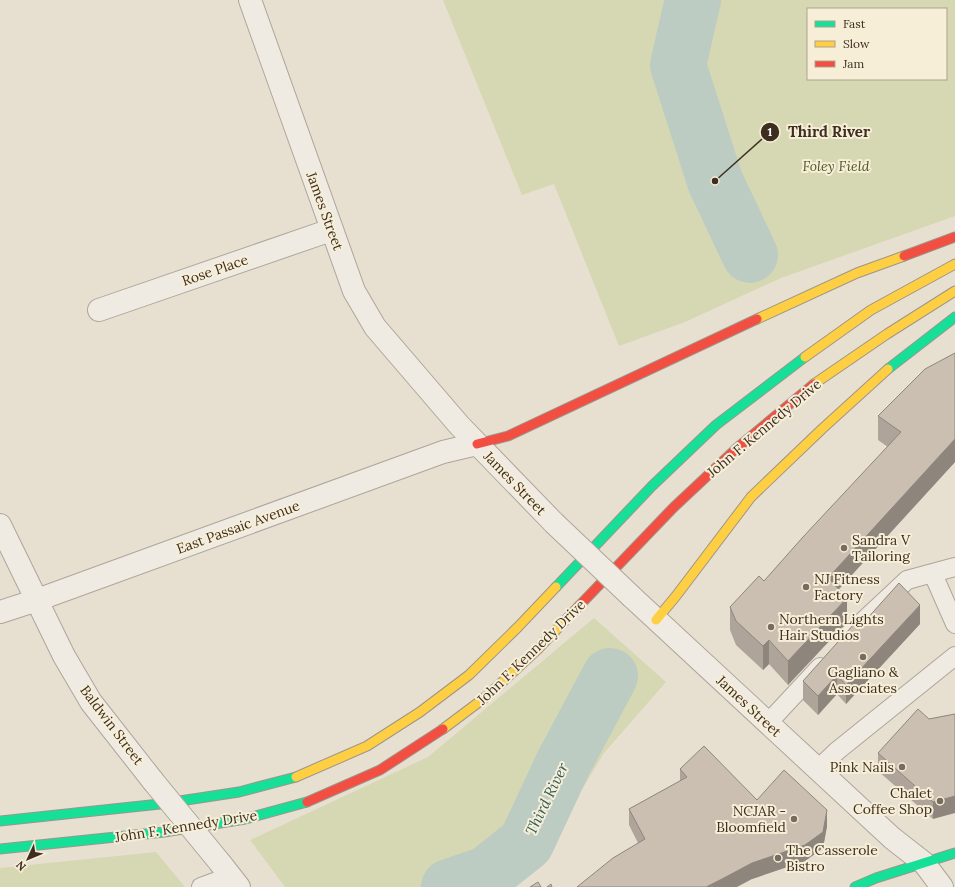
<svg xmlns="http://www.w3.org/2000/svg" width="955" height="887" viewBox="0 0 955 887" font-family="Lora,serif">
<style>
.green{fill:#d6d7b3;fill-rule:evenodd}
.lines{fill:none;stroke-linecap:round;stroke-linejoin:round}
.river{stroke:#bcccc2;stroke-width:56}
.lane-casing{stroke:#ada599;stroke-width:20}
.street-casing{stroke:#ada599;stroke-width:24}
.fast-casing{stroke:#9c958a;stroke-width:11}
.slow-casing{stroke:#9c958a;stroke-width:11}
.jam-casing{stroke:#9c958a;stroke-width:11}
.lane{stroke:#efebe3;stroke-width:18}
.street{stroke:#efebe3;stroke-width:22}
.fast{stroke:#16e098;stroke-width:9}
.slow{stroke:#ffcf43;stroke-width:9}
.jam{stroke:#f24e42;stroke-width:9}
.street-bridge-casing{stroke:#ada599;stroke-width:24;stroke-linecap:butt}
.street-bridge{stroke:#efebe3;stroke-width:22}
.wall{fill:#afa499}
.shaded-wall{fill:#8e867d}
.building{fill:#cbbfb2;stroke:#8e867d}
.poi-dot{fill:#786c5e;stroke:#f7eed8;stroke-width:1.5}
.labels{text-anchor:middle;stroke-width:4;stroke-linejoin:round;paint-order:stroke}
.park-label{font-size:14px;font-style:italic;fill:#4d5a26;stroke:#f7eed8}
.street-label{font-size:14px;fill:#3d2e20;stroke:#f7eed8}
.poi-label{font-size:14px;fill:#3d2e20;stroke:#f7eed8;text-anchor:start}
.water-label{font-size:15px;font-style:italic;fill:#2f5d5a;stroke:#f7eed8}
.leader{fill:none;stroke:#3d2e20;stroke-width:1.5}
.callout-dot{fill:#3d2e20;stroke:#f7eed8;stroke-width:1.5}
.mark-label{font-size:12px;text-anchor:middle;font-weight:bold;fill:#fff}
.callout-label{font-size:15px;text-anchor:middle;font-weight:bold;fill:#3d2e20;stroke:#f7eed8;stroke-width:4;stroke-linejoin:round;paint-order:stroke}
</style>
<rect width="100%" height="100%" fill="#e7e0d1"/>
<path class="green" d="M443 0H955V216L781 278 685 322 619 346 554 184 522 195ZM808 9H946V79H808Z
M594 618 666 682 604 753 534 869 506 887H285L250 840 428 757Z
M156 852 185 887H0V868Z"/>
<g class="lines">
<path class="river" d="M693 0 678 65 715 181 750 255
M449 887 487 874 526 843 563 764 610 676"/>
<defs>
<path id="lane" d="M933 574 955 624
M846 637 907 580 955 567
M768 723 820 667
M818 769 837 751 955 656
M201 887 231 876"/>
<path id="street" d="M250 0 354 291 375 327 459 425 554 523
M99 310 331 230
M0 525 64 656 91 702 153 781
M632 597 892 838 924 863 942 887
M0 612 37 600 443 452 477 444
M221 864 239 887"/>
<path id="fast" d="M888 369 955 317
M556 587 652 486 716 425 805 357
M0 821 160 804 239 792 296 777
M0 849 164 832 245 819 307 802
M855 887 876 878 955 853"/>
<path id="slow" d="M757 319 857 273 904 256
M805 357 871 310 955 264
M814 384 887 334 955 291
M656 620 676 596 751 497 822 429 888 369
M443 729 487 696 538 649 579 606
M296 777 367 746 420 712 469 675 518 627 556 587"/>
<path id="jam" d="M904 256 955 237
M477 444 508 436 757 319
M579 606 674 507 737 448 814 384
M307 802 380 770 443 729"/>
</defs>
<use href="#lane" class="lane-casing"/>
<use href="#street" class="street-casing"/>
<use href="#fast" class="fast-casing"/>
<use href="#slow" class="slow-casing"/>
<use href="#jam" class="jam-casing"/>
<use href="#lane" class="lane"/>
<use href="#street" class="street"/>
<use href="#fast" class="fast"/>
<use href="#slow" class="slow"/>
<use href="#jam" class="jam"/>
<defs>
<path id="street-bridge" d="M554 523 632 597
M153 781 221 864"/>
</defs>
<use href="#street-bridge" class="street-bridge-casing"/>
<use href="#street-bridge" class="street-bridge"/>
</g>
<path class="wall" d="M955 353V462L839 589 847 622 788 685 769 664 763 670 736 645 730 630V607L764 581 888 447 878 440V416Z
M865 621 920 624 846 704 837 694 818 715 803 700V681Z
M955 714 933 819 878 771V753L929 719Z
M680 769 757 800 827 826 823 848 805 861 752 879 638 843 629 825V809L680 781Z"/>
<path class="shaded-wall" d="M955 439V462L828 601V578Z
M847 598V622L788 685V661Z
M920 605V624L846 704V685Z
M769 640V664L763 670V646Z
M837 675V694L818 715V696Z
M955 796V813L933 819V802Z
M827 810V826L823 848 805 861 752 879 737 887H706Z"/>
<path class="building" d="M955 353V439L828 578 847 598 788 661 769 640 763 646 736 621 730 607 759 576 764 581 803 537 901 432 878 416 925 369Z
M899 583 920 605 846 685 837 675 818 696 803 681 854 624 862 618 865 621Z
M918 709 929 719 955 714V796L933 802 878 753Z
M704 746 757 800 784 770 827 810 823 832 805 845 752 863 722 879 706 887H577L613 858 645 839 629 809 687 777 680 769Z
M538 882 541 887H530Z
M551 884 552 887H547Z"/>
<g class="poi-dot">
<circle cx="844" cy="548" r="4"/>
<circle cx="806" cy="587" r="4"/>
<circle cx="771" cy="627" r="4"/>
<circle cx="863" cy="657" r="4"/>
<circle cx="902" cy="767" r="4"/>
<circle cx="940" cy="801" r="4"/>
<circle cx="794" cy="819" r="4"/>
<circle cx="778" cy="858" r="4"/>
</g>
<g class="labels">
<g class="park-label">
<text x="836" y="171">Foley Field</text>
</g>
<g class="street-label">
<text transform="translate(325 211) rotate(70)" y="5">James Street</text>
<text transform="translate(215 270) rotate(-19)" y="5">Rose Place</text>
<text transform="translate(764 428) rotate(-40)" y="5">John F. Kennedy Drive</text>
<text transform="translate(515 483) rotate(46)" y="5">James Street</text>
<text transform="translate(238 527) rotate(-20)" y="5">East Passaic Avenue</text>
<text transform="translate(531 652) rotate(-44)" y="5">John F. Kennedy Drive</text>
<text transform="translate(749 706) rotate(43)" y="5">James Street</text>
<text transform="translate(112 725) rotate(53)" y="5">Baldwin Street</text>
<text transform="translate(186 826) rotate(-9)" y="5">John F. Kennedy Drive</text>
</g>
<g class="poi-label">
<text x="852" y="545">Sandra V<tspan x="852" dy="16">Tailoring</tspan></text>
<text x="814" y="584">NJ Fitness<tspan x="814" dy="16">Factory</tspan></text>
<text x="779" y="624">Northern Lights<tspan x="779" dy="16">Hair Studios</tspan></text>
<text x="863" y="677" text-anchor="middle">Gagliano &amp;<tspan x="863" dy="16">Associates</tspan></text>
<text x="894" y="772" text-anchor="end">Pink Nails</text>
<text x="932" y="798" text-anchor="end">Chalet<tspan x="932" dy="16">Coffee Shop</tspan></text>
<text x="786" y="816" text-anchor="end">NCJAR -<tspan x="786" dy="16">Bloomfield</tspan></text>
<text x="786" y="855">The Casserole<tspan x="786" dy="16">Bistro</tspan></text>
</g>
<g class="water-label">
<text transform="translate(547 799) rotate(-64)" y="5">Third River</text>
</g>
</g>
<path class="leader" d="M715 181L770 132"/>
<g class="callout-dot">
<circle cx="715" cy="181" r="4"/>
<circle cx="770" cy="132" r="10"/>
</g>
<g class="mark-label">
<text x="770" y="136">1</text>
</g>
<g class="callout-label">
<text x="829" y="137">Third River</text>
</g>
<rect x="807" y="8" width="140" height="72" fill="#f7eed8" stroke="#ada18e"/>
<rect x="815" y="21" width="20" height="6" fill="#16e098" stroke="#ada18e"/>
<text x="843" y="28" font-size="12" fill="#3d2e20">Fast</text>
<rect x="815" y="41" width="20" height="6" fill="#ffcf43" stroke="#ada18e"/>
<text x="843" y="48" font-size="12" fill="#3d2e20">Slow</text>
<rect x="815" y="61" width="20" height="6" fill="#f24e42" stroke="#ada18e"/>
<text x="843" y="68" font-size="12" fill="#3d2e20">Jam</text>
<g transform="translate(28 859) rotate(226)" stroke="#f7eed8" stroke-width="3" paint-order="stroke">
<path d="M0-3L7 15L0 10L-7 15Z" fill="#3d2e20"/>
<text y="-6" font-size="11" font-weight="bold" text-anchor="middle" fill="#3d2e20">N</text>
</g>
</svg>
